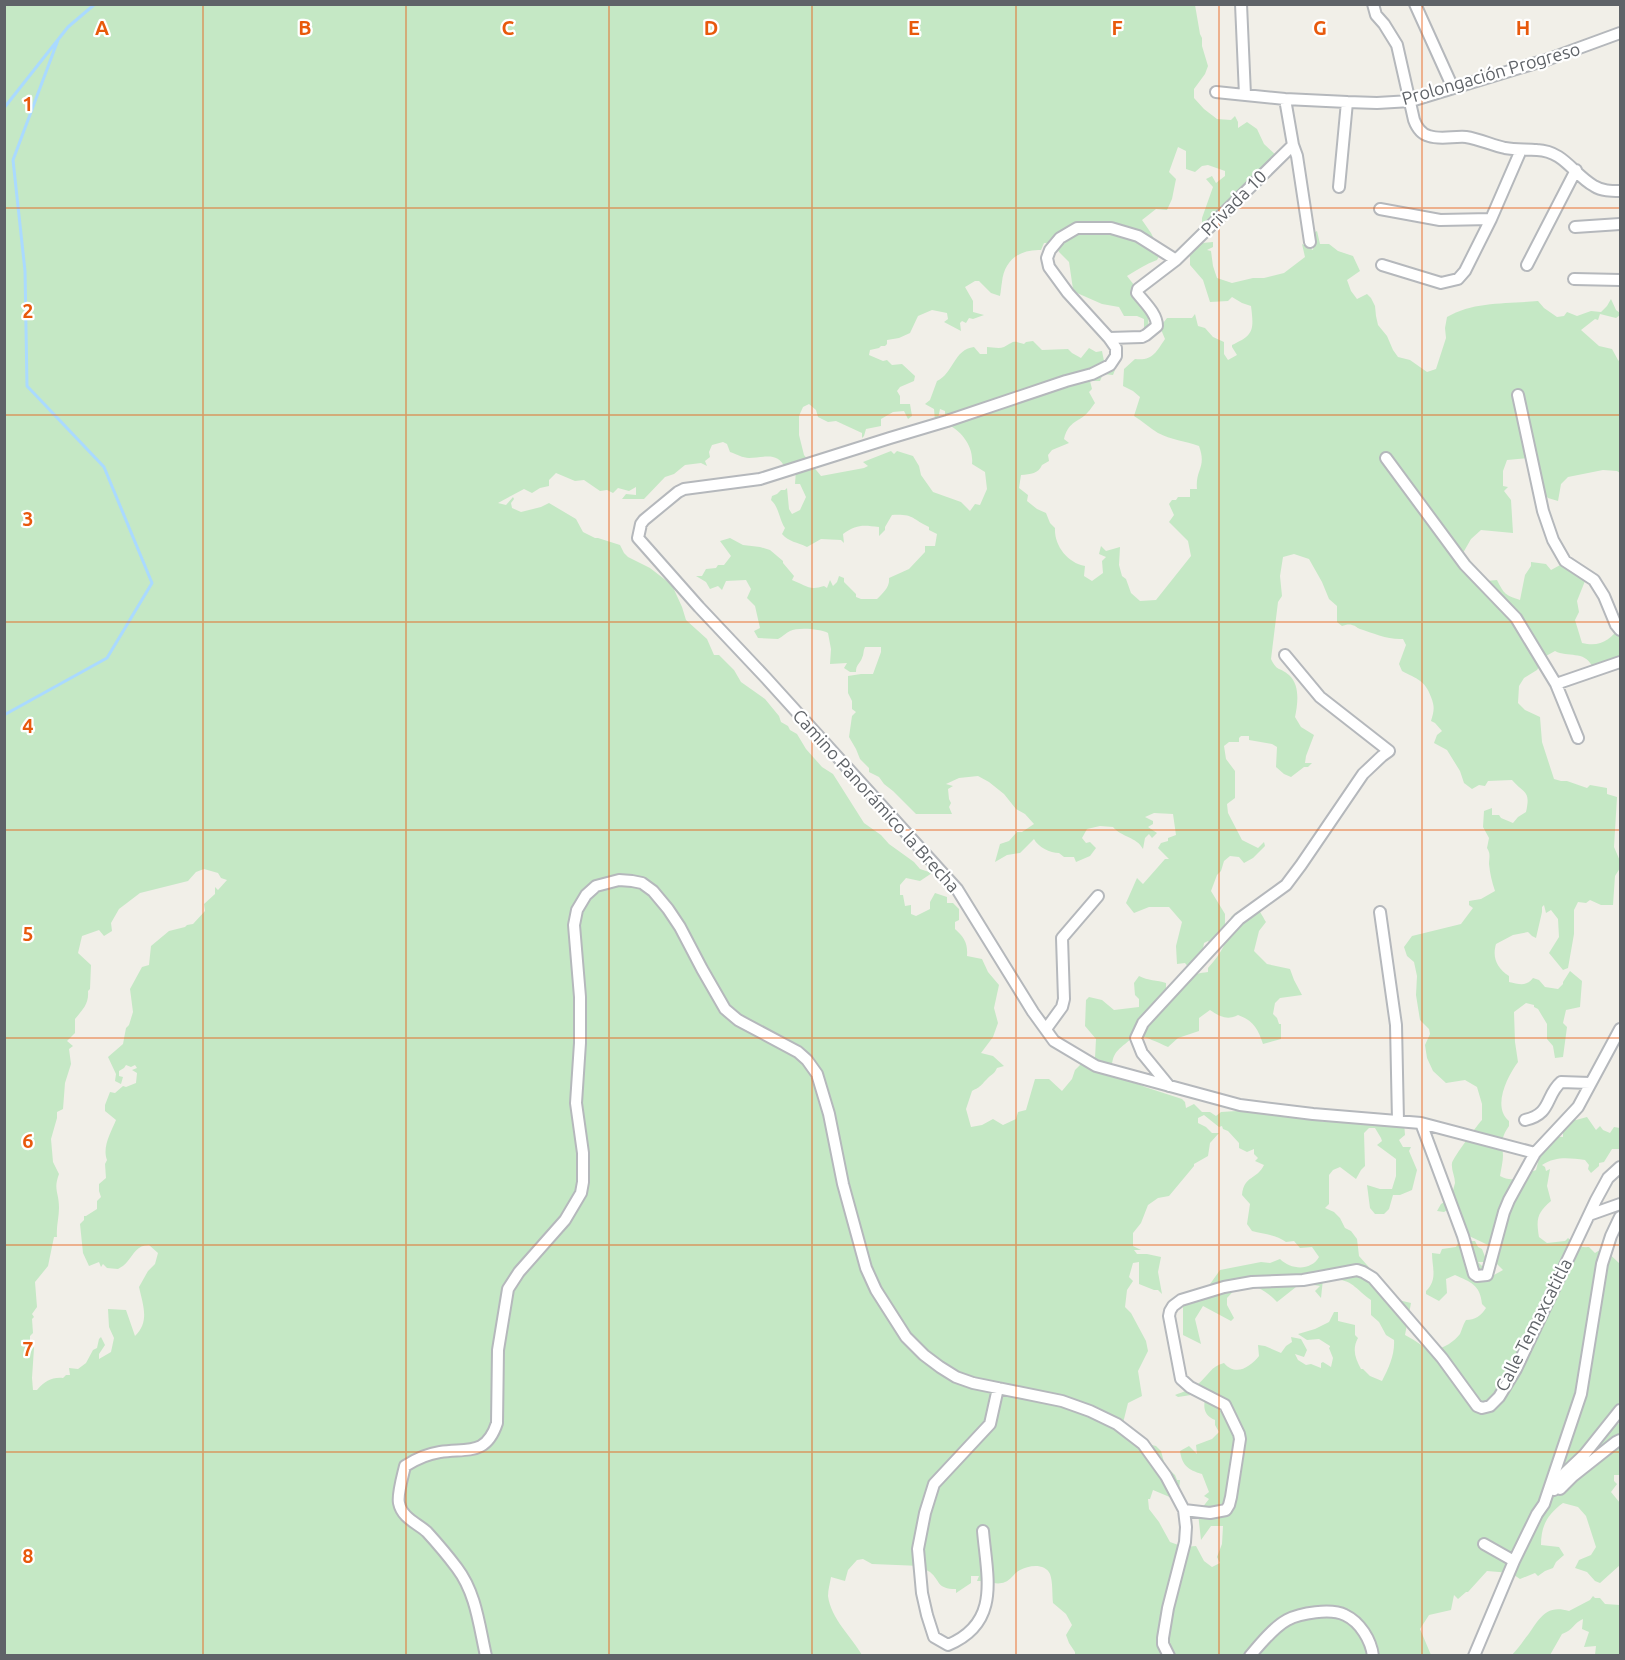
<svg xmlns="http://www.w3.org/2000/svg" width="1625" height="1660" viewBox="0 0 1625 1660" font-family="Ubuntu,sans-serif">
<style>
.green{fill:#c5e8c5;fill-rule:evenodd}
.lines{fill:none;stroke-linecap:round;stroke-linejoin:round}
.stream{stroke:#aadaff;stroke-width:3}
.street-casing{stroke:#b5b8bc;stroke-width:14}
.street{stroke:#fff;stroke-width:10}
.grid{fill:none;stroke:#e8590c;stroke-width:1.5;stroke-opacity:0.55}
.labels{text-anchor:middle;stroke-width:4.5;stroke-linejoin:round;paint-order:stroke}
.street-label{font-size:18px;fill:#5f6368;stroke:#fff}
.grid-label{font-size:20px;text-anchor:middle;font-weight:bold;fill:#e8590c;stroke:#fff;stroke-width:4.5;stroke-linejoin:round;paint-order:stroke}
</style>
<rect width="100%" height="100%" fill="#f1efe8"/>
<path class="green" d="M5 5H1195L1200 34 1202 38V46L1208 66 1205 74 1194 89V98L1204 109 1217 119 1231 120 1235 116 1238 122V128L1247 122 1257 129 1264 144 1279 158 1203 237 1196 232 1202 226V218L1213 187 1206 179 1212 176 1216 183 1225 176V171L1208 165 1202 166 1195 172 1186 169V151L1178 147 1169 172 1176 179 1172 199 1167 210 1156 209 1142 220 1151 233 1161 253 1157 260C1146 264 1137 270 1127 276L1134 285 1141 306 1148 316 1149 333 1144 328V319L1137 316H1124L1119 307 1102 304 1077 293 1073 289 1069 262 1059 252 1054 243H1044L1041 250C1020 249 1004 260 1002 282 1001 287 1001 291 1000 296L991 293 979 281H975L965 287 973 301V312L984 315 973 319 969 318 966 323 962 321 960 323 961 331 944 322 948 319 947 313 932 310 918 316 910 333 899 338 887 340V344L885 346H881L879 348 870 350 869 355 883 361 887 360 892 365 902 364 915 376 914 381 900 387 897 391 900 396V404H910L912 416 908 419 904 411 893 412 881 419V426L866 429 864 436 862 438V433L836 421 828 422 818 417 816 410 809 404 803 407 799 416V435L804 455 821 476 864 468 868 466 863 462 891 451 894 454 897 451 913 456 919 466 921 475 933 492 961 502 970 511 975 504 980 505 987 489 985 472 972 464C974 446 961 430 945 423V411L940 409 938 419 935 421 934 409 925 404 930 400 937 381C953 374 954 349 974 347L980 354H987V347C992 347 999 349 1004 347 1014 342 1012 340 1024 344L1026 342 1033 341 1042 350 1068 349 1072 353 1081 358 1089 348 1096 352 1102 351 1104 361 1115 370 1113 375 1103 374 1100 381H1090L1092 389 1089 392 1095 403C1092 407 1088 413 1084 416 1073 424 1068 424 1064 439L1069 443 1052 450 1048 455 1049 461 1042 465C1038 474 1031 474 1021 475L1019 488 1028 495 1027 501 1037 509 1046 513 1050 523 1055 528C1054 545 1067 563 1085 566L1084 576 1092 581 1103 573 1102 561 1106 557 1099 554 1101 546 1106 551 1120 547 1119 565 1122 576 1126 579 1131 593 1140 601 1156 600 1191 556 1188 541 1169 522 1174 515 1169 504 1172 500H1176L1178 497H1190V489H1197C1195 469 1207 468 1199 446 1185 441 1171 440 1158 433 1150 428 1142 421 1134 416L1140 397 1133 391 1123 386 1124 369 1135 359C1153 361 1156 352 1165 339L1160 327 1167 318H1192L1195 314 1198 326 1205 328 1213 337 1224 342V354L1228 360 1237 355 1232 347V345C1254 335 1254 330 1251 306L1242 303 1232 297 1228 301 1210 302 1203 280 1190 265V257L1186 250 1185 243 1190 241 1202 243 1213 242V247L1207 250 1211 251 1213 266 1217 278 1232 283 1253 278H1264L1284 273 1305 257 1302 244 1313 250 1314 241 1310 235 1317 231 1320 244H1329L1338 251 1353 256 1360 271 1347 280 1351 291 1357 299 1367 294 1371 298 1375 306 1376 316 1378 325 1387 336 1393 350 1398 357 1410 360 1427 372 1436 369 1446 338 1445 328 1447 317C1474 301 1508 304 1538 301L1544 308 1557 317 1564 316 1567 312 1577 316 1591 311 1601 312 1607 306 1611 299 1616 310 1620 313V315L1616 318 1600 314 1598 320 1595 319 1581 330 1599 346 1612 349 1618 360 1620 362V473L1617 471 1603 470 1568 477 1561 484 1558 501 1548 498 1544 493 1528 458 1507 460 1503 471V486L1508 487 1504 491 1511 500 1513 533 1481 530 1471 539 1463 553 1466 564 1486 581 1497 580C1504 594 1505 595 1520 600L1525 575 1531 566V562L1546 564 1551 570 1562 564 1587 576 1577 601 1579 612 1575 620 1582 643C1600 647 1610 641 1620 626V660L1592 666C1584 650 1568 658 1555 651L1546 656 1537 670 1524 678 1519 686 1518 703 1525 710 1540 717 1542 742 1554 779 1561 781H1567L1587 788 1590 785 1607 788V794L1617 797 1614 847 1620 861V868L1615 876 1613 905H1601L1590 900 1586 903 1578 902 1574 910V934L1568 968 1563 970 1549 953 1559 937 1558 919 1551 910 1546 913 1544 905 1542 907V912L1536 938 1532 936 1528 932 1513 935 1496 944C1492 958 1497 968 1509 976V982C1519 984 1526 987 1533 978L1539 980 1545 987 1558 989 1563 984V982L1570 971 1582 981 1580 1007 1566 1010 1563 1023 1567 1027 1563 1057 1555 1058 1553 1046 1547 1039V1024L1538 1009 1534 1007V1005L1526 1003 1514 1012 1515 1042 1518 1062C1507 1077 1492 1107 1509 1121V1126C1501 1138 1502 1141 1503 1155 1503 1162 1501 1169 1500 1176 1515 1184 1522 1175 1536 1170L1540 1155 1553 1136 1563 1137V1132L1560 1127 1570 1119 1576 1120 1587 1117 1596 1130 1600 1126 1603 1130 1610 1133 1614 1127 1620 1128V1149H1612L1604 1162 1599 1163V1166L1591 1173 1588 1169 1589 1165 1585 1160C1569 1158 1556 1156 1542 1165L1545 1167 1546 1171 1550 1169 1547 1186 1551 1201C1537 1213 1536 1219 1539 1237L1547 1243 1565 1241 1568 1238C1575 1244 1579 1248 1589 1247L1595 1253 1603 1248 1619 1263H1620V1413L1616 1419 1620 1426V1475H1614V1481L1617 1484 1611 1492 1620 1503V1565L1600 1583 1595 1581 1587 1572 1575 1568 1579 1560 1591 1555 1596 1547 1586 1516 1578 1507 1563 1503C1548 1514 1541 1525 1541 1545L1559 1547 1564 1555 1556 1562 1553 1568 1545 1571 1538 1576 1535 1573 1520 1579 1511 1573 1487 1571 1468 1592H1466L1458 1599 1454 1595 1451 1610 1429 1615 1420 1629 1431 1655H1075V1652L1069 1643 1066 1635 1072 1625 1066 1614 1053 1603C1052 1595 1053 1582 1050 1574 1045 1563 1029 1565 1020 1570 1014 1573 1011 1580 1005 1582 996 1586 987 1580 977 1581L979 1576H971V1583L956 1593V1589C936 1589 941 1581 930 1572 927 1570 923 1569 921 1566L872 1564 863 1559 857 1560 848 1570 845 1581 831 1577C830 1583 828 1590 828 1596 831 1619 851 1636 862 1655L5 1656ZM723 442 727 444 730 452C736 454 743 458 749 458 763 458 778 451 785 468L796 470 795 484H800L806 497 800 510 792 514 789 509 787 488 785 490H781L777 494 772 496 771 500C779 507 779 519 785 528L782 534C789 542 797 542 807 547L821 539 841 540 844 543 843 534C857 524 863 525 879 527V536L885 530V527L892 515C915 514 911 519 929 527V530L937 534 935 546H925V552L909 569 889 578C890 587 883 593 877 599H861L856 597V594L844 582V578L839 576 837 582 833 586 830 580 827 588 824 586C809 591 805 585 792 580L794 576 783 563V561L770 550 760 547 743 545 730 538 720 541 731 556 724 565H718L716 568 706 569 702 576H696L706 582 710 589 718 586 722 590 726 581 746 580 751 589 747 598 755 606 760 628 754 631 758 638 778 639C782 637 786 633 790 631 798 627 821 629 828 633L831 649 830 664 847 663 844 668 850 672H856C856 664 860 664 862 658 864 654 863 651 865 647H881V652L873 674H861L848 676V693L852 701V709L856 712 852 716 849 737 856 749 860 759 869 768V772L879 777 884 784 893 791 916 814H952L949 807 951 803 949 799 948 789 953 786 946 784 959 778 978 776 989 782 1004 794 1016 809 1025 814 1034 824 1022 832H1017L1009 841 1000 844 995 862 1007 855 1020 853 1034 839C1038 847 1050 853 1059 853L1064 857H1074L1076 862 1090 856 1096 848 1090 842 1086 843 1082 838 1087 829 1100 826 1113 827C1121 837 1137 837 1143 849L1145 838 1149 834 1152 838 1157 833 1148 827 1153 824V821L1145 817 1154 813 1173 814 1176 835 1168 838V841L1161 843 1158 848 1169 859H1165L1143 884 1137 878 1126 903 1134 913 1149 907H1169L1182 922 1176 946 1177 964 1185 963 1189 968 1202 955 1204 943 1208 941 1214 947 1225 932V914L1211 891 1217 875 1221 871 1224 861 1230 856 1239 857 1244 863 1253 858 1265 846 1264 842 1258 848 1242 840 1228 813 1227 804 1235 798V771L1226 759 1224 746 1229 742H1239V738L1241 736H1249V740L1272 744 1277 747 1276 767 1284 774 1291 777 1304 767H1308L1312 763H1305L1306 756 1314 735 1301 727 1295 717C1298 703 1300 685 1289 675 1280 667 1277 672 1271 659L1278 602 1282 596 1280 576 1283 557 1294 554 1309 559 1322 582 1329 599 1337 606V622L1342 626C1345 625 1349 624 1352 625 1357 626 1355 627 1360 629 1373 633 1388 640 1403 639L1406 645 1399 664 1402 671C1417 679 1425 680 1431 697 1435 707 1434 711 1431 721L1435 723 1442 731 1437 735 1434 743 1447 750 1460 771 1464 783 1472 789 1479 785 1485 786 1488 781 1512 780C1524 794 1531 790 1526 812L1518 817 1513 823 1501 818 1499 815H1492V808L1484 811 1483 827 1489 838 1487 848C1491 854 1489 858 1489 864 1490 874 1492 882 1495 891L1481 899 1469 901V905L1473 908 1461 924 1412 936 1404 947 1407 956 1414 962 1417 976 1416 995 1420 1020 1429 1029 1430 1034 1425 1045 1427 1058 1433 1071 1446 1083 1465 1080 1477 1087 1482 1104V1120C1478 1124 1453 1158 1452 1163 1451 1170 1455 1176 1455 1183 1454 1187 1452 1193 1452 1197L1441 1204 1437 1211 1444 1212 1454 1206 1467 1235 1488 1245 1490 1251 1499 1257 1495 1262 1503 1270 1494 1275 1488 1272 1478 1262H1487L1482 1249 1478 1247 1475 1241H1467L1461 1247 1459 1241 1456 1247 1442 1249 1440 1254 1432 1253C1432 1268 1438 1279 1426 1291V1294L1439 1301 1447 1293 1446 1279 1455 1275C1470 1282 1480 1284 1482 1304L1486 1308C1481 1316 1475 1320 1466 1320 1463 1325 1462 1329 1460 1334 1457 1338 1453 1341 1449 1344 1429 1356 1423 1344 1405 1335L1411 1303 1390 1298 1374 1273 1359 1256 1357 1239 1351 1231 1345 1228 1340 1218 1334 1212 1325 1208 1329 1204V1175L1333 1170 1340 1167 1356 1179 1361 1170 1365 1166 1364 1133 1369 1128H1375L1381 1138 1382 1141 1377 1145 1396 1159V1176L1392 1189H1380L1367 1185 1370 1208 1375 1214H1384L1389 1209 1393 1195H1400L1412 1190 1417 1170 1409 1151 1411 1147H1403L1399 1140 1405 1135 1404 1122 1411 1119 1402 1114 1398 1116 1370 1112 1323 1122 1319 1120H1311L1292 1114 1253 1110 1221 1112 1216 1116 1210 1112H1202L1194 1104 1186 1108 1185 1102 1182 1099 1145 1087 1112 1072C1111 1050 1120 1050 1135 1035 1147 1037 1157 1042 1168 1047L1178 1038 1199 1031V1018L1210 1010C1219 1016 1227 1021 1238 1015 1254 1021 1258 1029 1263 1044L1281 1039V1024H1279L1277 1018 1273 1014 1275 1003 1280 998 1302 995 1294 980 1290 969 1267 964 1254 951 1259 931 1266 922C1264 919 1260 911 1258 909 1250 902 1236 912 1231 917 1231 937 1221 954 1208 968V972C1191 974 1186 977 1179 993H1166V983C1157 980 1148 981 1139 976L1134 983 1135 995 1139 999V1007L1114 1010 1102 1000 1089 997 1086 1000 1085 1026 1096 1039 1095 1058H1087L1080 1060 1081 1064 1075 1070 1072 1079 1062 1091 1049 1079H1035L1026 1110 1018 1112 1016 1119 1003 1125 993 1119 982 1125 971 1127 966 1109 972 1091C982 1086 980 1086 987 1079 991 1074 994 1075 997 1068L1004 1066 993 1056 981 1053 993 1037 998 1023 994 1008 999 985 988 972 982 959 967 956C968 943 964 937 955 929V922L959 920V909L953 903H947V897L935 893 930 902V909L916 916 911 914V905L905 906 903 895H900V885L906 878 920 881 932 873 920 869 914 862 889 844 881 835 864 823 833 774 822 767 806 749 797 734 790 730 788 726 781 722 779 716 765 699 741 682 734 670 719 655H714L707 639 686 620 682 607 672 585 650 568 628 557 624 553 620 545 598 538H595L583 532 576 519 549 503 541 507 521 512 512 508 511 503 514 499 513 497 506 505 498 503 524 489 532 493 540 488 549 486V480L556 473 575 481 584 480 600 491 607 490 613 493 618 488 629 491 636 487V495L626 494 622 499H644L665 477 674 474 685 465 701 463 707 466 705 461 710 457 709 452 712 445ZM204 869 218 873 221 878 227 880 218 890 215 887V894L204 904 205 911 193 924 187 925 185 927 169 931 151 946 149 965 142 967 130 989 133 1012 129 1025 126 1028 123 1044 108 1057 116 1074 115 1081 121 1084 123 1077 119 1076V1071L124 1068 126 1065 131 1067 135 1065 137 1068 132 1070 137 1073 136 1083 126 1087 123 1086 115 1093 110 1092 105 1105V1111L116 1120C111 1132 102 1147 107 1160L105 1164 106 1178 99 1184V1191L101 1197 97 1201V1209L86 1216H84V1220L80 1224 83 1253 89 1266 99 1262 101 1267 103 1264 107 1268 118 1269C121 1267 125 1265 127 1262 134 1254 137 1245 149 1245L158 1253 155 1264 148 1271 139 1287C143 1305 150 1322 135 1336L126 1310 108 1309 109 1327 114 1338 111 1352 99 1359V1354L105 1345 101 1337 99 1339 97 1348 93 1350 86 1363 78 1369 69 1368 70 1375H66L63 1378C52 1377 45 1381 37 1390H33L32 1378 34 1348 30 1342V1336L33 1333 32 1319 34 1317 32 1314 37 1307 35 1282 48 1266 54 1237H57C56 1227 59 1218 59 1208 59 1192 53 1190 59 1174L53 1162 51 1139 57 1118V1112L63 1109 65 1083 71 1064 69 1049 73 1046 67 1041 75 1033V1019C83 1009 89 1004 88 991L90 989 91 965 78 953 82 936 99 930 104 936 112 931 111 923 119 909 140 893 188 881 196 872ZM1204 1115 1219 1127 1222 1126 1223 1129 1228 1131 1239 1143V1148L1247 1152 1254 1149V1154L1258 1158 1255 1161 1264 1165C1257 1180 1244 1175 1242 1195L1250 1204 1247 1224 1252 1231C1264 1234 1277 1235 1286 1242L1294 1241 1300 1248 1312 1247 1319 1257C1311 1271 1291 1270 1280 1259L1270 1263 1261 1262 1220 1270 1208 1287 1183 1299V1335L1201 1344 1195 1319 1203 1306 1231 1321 1234 1318 1227 1305V1298L1241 1283C1255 1285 1267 1291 1277 1302L1301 1283 1320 1286 1315 1291 1321 1298 1323 1279C1352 1278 1350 1284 1371 1300V1315L1379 1322 1386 1335 1394 1340C1395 1354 1389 1368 1382 1381L1370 1376 1363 1369H1361C1355 1358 1352 1349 1358 1338L1355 1335V1325L1338 1321V1312H1334L1329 1322 1315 1329 1298 1334 1307 1340 1319 1339 1330 1346V1347L1329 1348 1333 1358 1331 1367 1323 1362 1321 1363V1368L1311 1364 1306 1365 1298 1360 1295 1354 1304 1357 1307 1350 1301 1339 1291 1337 1292 1342 1286 1346 1281 1353 1265 1346 1258 1345 1259 1356C1250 1367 1236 1377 1224 1363 1211 1366 1208 1376 1198 1384 1192 1389 1183 1392 1175 1395L1178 1397 1191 1395 1205 1399C1203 1409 1205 1416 1215 1420V1425L1219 1432 1212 1439 1196 1445 1197 1454 1189 1446 1180 1451C1182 1465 1188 1470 1202 1474L1209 1492 1204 1496 1209 1499 1198 1513 1201 1540 1211 1526H1223L1222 1544 1217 1557 1220 1563 1212 1567 1204 1561 1196 1546 1184 1547 1170 1542 1159 1522 1149 1509 1148 1499H1150L1153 1490 1172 1498 1179 1491 1180 1480H1177L1175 1475 1165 1466 1161 1451 1156 1446 1139 1442 1123 1423 1128 1403 1142 1396 1138 1371 1148 1351 1146 1341 1131 1313 1125 1307 1127 1290 1133 1281 1129 1277 1133 1263 1139 1262V1284L1154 1290H1158L1162 1294 1158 1272 1161 1257 1147 1254H1137L1134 1250H1141L1133 1246V1233L1141 1223 1148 1205 1158 1198 1169 1196 1194 1166V1164L1208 1156 1210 1143 1219 1133H1212L1206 1127 1198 1123V1118Z
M1593 1596 1595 1598H1600L1605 1604 1620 1605V1655H1595L1596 1646 1584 1647 1589 1632 1582 1629 1583 1619C1573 1623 1574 1630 1562 1634L1550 1655H1512C1516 1650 1520 1646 1524 1640 1538 1623 1543 1603 1569 1611L1590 1600Z"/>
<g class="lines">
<path class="stream" d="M4 108 68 27 95 4
M4 715 107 658 152 583 104 467 27 386 25 271 13 160 58 40"/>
<defs>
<path id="street" d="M1241 4 1245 95
M1373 4 1376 15 1384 24 1397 45 1414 120C1417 128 1421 134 1429 136 1440 140 1454 136 1466 137 1479 139 1492 145 1505 148 1516 150 1526 149 1537 150 1564 151 1573 174 1594 186 1602 191 1611 191 1620 191
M1415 4 1453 88
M1216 92 1285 99 1347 102 1377 103 1411 101 1549 59 1620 33
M1285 99 1293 145 1297 156 1310 242
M1339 187 1347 102
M1380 209 1440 220 1491 219
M1575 227 1620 224
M1176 260 1138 236 1111 228H1077L1060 238 1050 250 1047 258 1049 267 1068 293 1109 338 1116 348V356L1110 365 1092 374 1066 381 947 421 890 438 760 479 684 489 678 492 644 520 641 524 638 538 699 607 766 678 957 889 1033 1012 1054 1041 1096 1066 1240 1105 1313 1114 1421 1123 1535 1153
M1382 265 1441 283 1458 279 1465 271 1491 219 1521 150
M1527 265 1576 170
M1574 279 1620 280
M1109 338 1142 337 1146 335 1157 326C1157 314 1145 303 1137 293L1138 289 1176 260 1293 145
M1518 395 1543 511 1553 540 1565 561 1594 580 1604 596 1616 625 1620 630
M1386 458 1465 565 1516 618 1556 684 1578 738
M1556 684 1620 662
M1380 912 1396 1025 1398 1121
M1046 1029 1062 1007 1064 999 1062 938 1098 896
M1169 1086 1142 1053 1136 1038 1143 1023 1239 919 1286 885 1301 865 1363 774 1382 756 1389 751 1320 697 1285 655
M1525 1120C1552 1114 1545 1096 1561 1082L1590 1083
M1421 1123 1463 1236 1474 1274 1477 1276 1487 1275 1504 1212 1509 1200 1535 1153 1578 1107 1620 1029
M1589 1215 1620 1204
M1560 1489 1573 1476 1616 1442 1620 1440
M1554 1490 1565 1473 1584 1455 1620 1410
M1184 1510 1210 1513 1226 1510 1229 1505 1231 1497 1240 1439 1239 1434 1225 1405 1190 1387 1181 1379 1169 1316 1170 1311 1173 1306 1181 1300 1224 1287 1252 1282 1303 1280 1357 1270 1363 1272 1373 1278 1442 1358 1477 1406 1482 1408 1490 1406 1499 1397 1516 1369 1596 1200 1608 1178 1620 1167
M983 1531C987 1577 1001 1623 948 1645L934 1637 927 1615 922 1593 918 1549 925 1513 934 1484 990 1424 998 1388
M1484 1544 1514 1561
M486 1656C479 1625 476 1593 457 1568 448 1556 437 1543 427 1532 417 1523 402 1518 399 1503 397 1495 403 1475 405 1466 416 1459 426 1454 440 1452 468 1448 486 1456 497 1423L498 1350 508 1289 519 1272 565 1220 581 1193 583 1182V1153L576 1103 580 1043V997L574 925 577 910 586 895 596 886 619 880 632 881 642 883 653 891 668 909 680 927 702 969 725 1009 738 1020 798 1052 807 1060 817 1074 829 1114 843 1184 866 1268 876 1290 906 1337 924 1355 940 1367 956 1377 973 1383 1062 1401 1090 1411 1117 1424 1143 1444 1166 1476 1184 1510 1186 1527 1185 1542 1168 1608 1163 1638V1644L1169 1656
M1250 1656C1260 1644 1274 1627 1287 1620 1300 1613 1331 1608 1345 1615 1360 1622 1371 1640 1373 1656
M1474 1656 1514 1561 1537 1514 1544 1504 1581 1394 1602 1264 1611 1236 1620 1217"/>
</defs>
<use href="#street" class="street-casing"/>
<use href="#street" class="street"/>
</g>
<path class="grid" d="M203 4V1656M406 4V1656M609 4V1656M812 4V1656M1016 4V1656M1219 4V1656M1422 4V1656M4 208H1620M4 415H1620M4 622H1620M4 830H1620M4 1038H1620M4 1245H1620M4 1452H1620"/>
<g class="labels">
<g class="street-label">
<text transform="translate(1491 74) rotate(-16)" y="6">Prolongación Progreso</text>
<text transform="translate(1234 203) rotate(-45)" y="6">Privada 10</text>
<text transform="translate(876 801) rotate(48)" y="6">Camino Panorámico la Brecha</text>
<text transform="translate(1534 1325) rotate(-63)" y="6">Calle Temaxcatitla</text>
</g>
</g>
<g class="grid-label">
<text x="102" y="35">A</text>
<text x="305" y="35">B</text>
<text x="508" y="35">C</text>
<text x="711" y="35">D</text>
<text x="914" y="35">E</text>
<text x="1117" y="35">F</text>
<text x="1320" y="35">G</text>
<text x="1523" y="35">H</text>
<text x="28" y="111">1</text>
<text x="28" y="318">2</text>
<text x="28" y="526">3</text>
<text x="28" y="733">4</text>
<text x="28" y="941">5</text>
<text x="28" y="1148">6</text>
<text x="28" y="1356">7</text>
<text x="28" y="1563">8</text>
</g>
<rect width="1625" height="1660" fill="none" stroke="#5f6368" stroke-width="12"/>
</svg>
